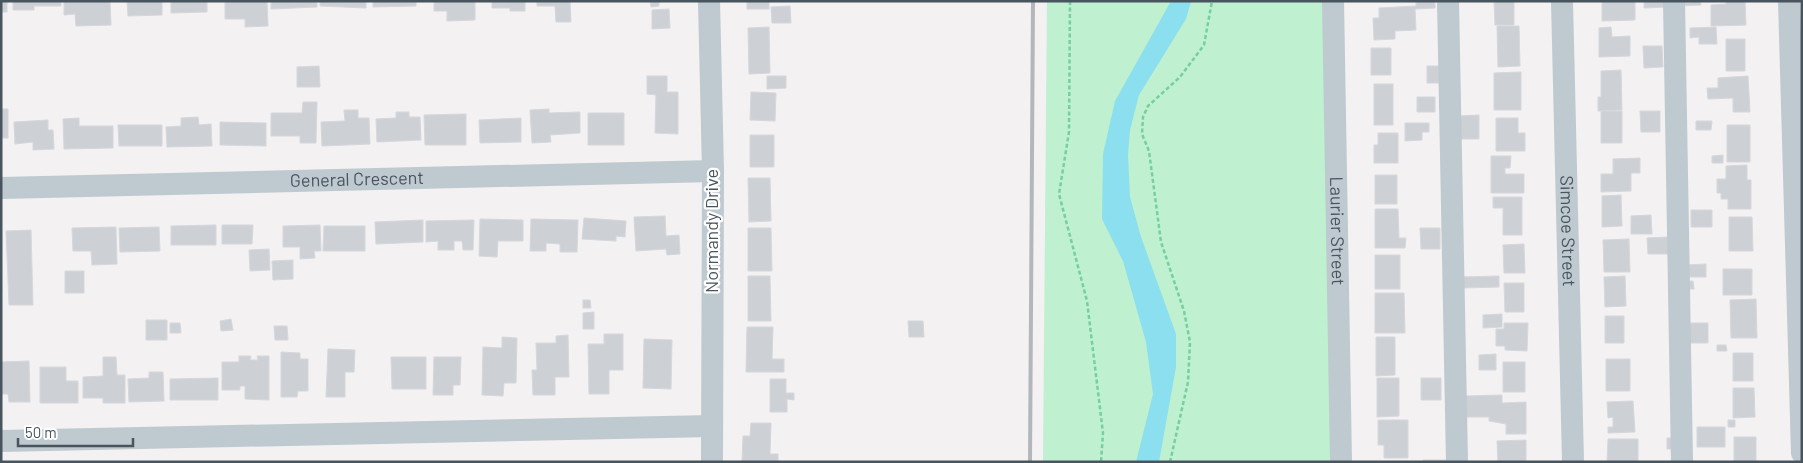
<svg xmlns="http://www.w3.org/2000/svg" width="1803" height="463" viewBox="0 0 1803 463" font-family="Barlow,sans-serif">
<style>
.grass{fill:#bff0cf}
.water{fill:#8cdfee}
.building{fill:#cdd0d5;stroke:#d5d7dc}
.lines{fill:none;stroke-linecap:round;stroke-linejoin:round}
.path{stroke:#76cf9e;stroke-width:2.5;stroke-dasharray:4 2.5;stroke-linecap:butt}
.minor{stroke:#bec9d0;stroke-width:22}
.rail{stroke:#b3b6bb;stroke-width:4}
.labels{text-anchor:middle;stroke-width:4.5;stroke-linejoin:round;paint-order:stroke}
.street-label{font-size:18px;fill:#48555f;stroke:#fff}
</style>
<rect width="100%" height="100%" fill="#f3f1f1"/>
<path class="grass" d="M1047 1H1326L1334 462H1043Z"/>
<path class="water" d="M1171 1H1191L1186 19 1139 95 1130 130 1128 155 1130 197 1141 237 1176 334V367L1159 462H1136L1153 394 1146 342 1123 261 1102 219 1103 154 1115 101Z"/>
<path class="building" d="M1 1H7V12H1Z
M13 1H61V6H34V10H13Z
M64 1H110L111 25 76 26 75 14 64 15Z
M127 1H162V15L128 16Z
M171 1H207V12L171 13Z
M225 1H267L268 26 245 27V19H225Z
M271 1H317V7L271 9Z
M320 1H366V8L320 6Z
M373 1H416V6L373 7Z
M434 1H475V20L447 21V11H434Z
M492 1H525V11H510V8H492Z
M537 1H570L571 22H556L555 6H537Z
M650 1H659V6L651 7Z
M747 1H769V9H747Z
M1416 1H1435V8L1415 9 1416 30 1395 31V39L1374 40 1373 18H1379V8L1416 6Z
M1494 1H1514V25H1495Z
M1602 1H1635V20L1602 21Z
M1644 1H1666V7L1644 8Z
M1681 1H1700L1701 5 1681 6Z
M1726 1H1745L1746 25 1711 26V5L1726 4Z
M790 6 791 23H772L771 7Z
M669 9 670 28 652 29V10Z
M1497 26H1519L1520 66 1498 67Z
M769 27 770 73 749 74 748 28Z
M1611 27 1612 37 1630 36V56L1599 57V28Z
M1716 27 1717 44H1699V37L1690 38V28Z
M1726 39H1745V71H1726Z
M1643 46H1662L1663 67 1644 68Z
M1371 48H1391V75H1371Z
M319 66 320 87H297V67Z
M1427 66H1439V83H1427Z
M1621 70 1622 110 1598 111V97H1601V71Z
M1521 72V110H1494V73Z
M647 76H667V92H678V134L655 133 656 95 647 94Z
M767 76H786V88L767 89Z
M1748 76 1750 112H1733V98L1708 99 1707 88H1718V78Z
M1374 84H1393V125H1374Z
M751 92 776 93 775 121 750 120Z
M1417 97H1435V112H1417Z
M303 102H317L316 143H300V136H271V113H302Z
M1 109H8V138H1Z
M549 109V113L580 112V133L550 135 551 142 532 143 530 110Z
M344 110H358V118H369L370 144 322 146 321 122 345 121Z
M1601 111H1622V143H1601Z
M1640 111H1660V132H1641Z
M396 112H409V117H420L421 140 377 142 376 119 396 118Z
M588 113H624V145H588Z
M466 114V145H425L424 115Z
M1479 115V139H1458V116Z
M198 117 199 125 211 124 212 146 167 147 166 127 181 126V118Z
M79 118V126H113V148L64 149 63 119Z
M521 118V142L480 143 479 120Z
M1496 118H1518V133H1525V151H1496Z
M48 120V130H53L54 149 33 150V142L15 144 14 122Z
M1696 121H1712L1711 130H1696Z
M220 122 266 123V146L220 145Z
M1405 123H1429V132H1422V140L1405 141Z
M118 125H162V146H119Z
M1727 125H1750V162H1727Z
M1378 133H1398V163H1374V145H1378Z
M750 135H774V167H750Z
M1723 155V163H1712V156Z
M1491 156H1511L1510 168H1505V174H1524V193H1491Z
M1640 158V173H1631V191L1601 192V174H1613V159Z
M1747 165V180H1751V209H1728V199H1721V193H1717V179H1726V166Z
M1375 175H1397V204H1375Z
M748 178H770L771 221 749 222Z
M1621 195 1622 226 1602 227V196Z
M1493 197H1522V235H1503V208H1493Z
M1375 209H1398L1399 238H1406L1405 248H1375Z
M1691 210H1712V227H1691Z
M1651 215 1652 234H1631V216Z
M665 216 666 236 679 235 680 254 667 255 666 249 636 251 634 217Z
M1729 217H1752L1753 251H1729Z
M584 218 626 221 625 237 616 236V241L582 239Z
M480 219 523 220V241H498L497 257 479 256Z
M531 219 578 220 577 252H560V244L546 243V251H530Z
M423 220V242L376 244 375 222Z
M474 220 473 250H463L462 241H454V250H438V241L426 242V221Z
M216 225V245H171V226Z
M222 225H253L252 244H222Z
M320 225 321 251H314L315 258 300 259V247H283V226Z
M324 226H365V251H323Z
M116 227 117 264 92 265 91 251H73L72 228Z
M159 227 160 251 120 252 119 228Z
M748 228H771L772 271H748Z
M1420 228H1440V249H1421Z
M31 230 33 305H9L6 231Z
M1668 237V254H1648L1647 238Z
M1629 239 1630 272H1604L1603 240Z
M1524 244 1525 273H1504L1503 245Z
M269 249 270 270 250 271 249 250Z
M1375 255H1400V289H1375Z
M293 260V279L273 280 272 261Z
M1706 264V277H1685V265Z
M1723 269H1752V295H1723Z
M65 271H84V293H65Z
M748 276H770L771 321H748Z
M1499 276V287L1462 288V277Z
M1625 276 1626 306 1605 307 1604 277Z
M1687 281H1693L1694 289H1687Z
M1504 283H1524V312H1505Z
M1375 293H1404L1405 333H1375Z
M1756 299 1757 338H1731L1730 300Z
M583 300H590L591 308H583Z
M594 312V329H583V313Z
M1502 314V327L1483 328V315Z
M1605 316H1624V343H1605Z
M231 319 233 330 221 331 220 321Z
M146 320H167V340H146Z
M908 321H923L924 337H909Z
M170 323H180L181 333H170Z
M1504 323H1528L1527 351 1505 350V346H1496V329H1504Z
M1689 323H1708V343H1689Z
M274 326H287L288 340H275Z
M747 327H773L772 359H784V372H746Z
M604 334H623V370H609V394H589L588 344H604Z
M568 335 569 377H555V395H533L532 370H537L536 343H556V336Z
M502 337 517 338 516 383H504L503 396 482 395 483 347 502 348Z
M1376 337H1395V375L1376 376Z
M644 339 672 340 671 389 643 388Z
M1717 345H1726L1727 351H1717Z
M328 349 355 350 354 372H345V397H326Z
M281 352 300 353V359H308V391H298L297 397H281Z
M1733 353H1753V381H1733Z
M1496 354V370H1479V355Z
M239 356H251L250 360H258L257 356H269V400L245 399V386H240V390H222V362H239Z
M103 357H116L117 375H125V403H103V398H83V377L103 376Z
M391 357H426V389H392Z
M434 357H461L460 385H453V395H433Z
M1606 359H1630V391H1606Z
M29 361 30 402H9L8 394H1V362Z
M1503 362H1525V392H1503Z
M40 367H66V381H78V403H40Z
M149 372H163L164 401 129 402 128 379 149 378Z
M218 378V400H170V379Z
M1377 378H1399V416L1377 417Z
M1421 378H1441V400H1421Z
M770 379H786V393H794V400L787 399V412H770Z
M1733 388H1754L1755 417 1733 418Z
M1502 395V403L1526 402V434H1506V424L1489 421V417H1464V396Z
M1633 401 1635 432 1608 433V427H1613V417L1608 418 1607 402Z
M1378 420H1408V458H1384V445H1378Z
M1728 420H1735V427H1728Z
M751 423H771L770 454H778V462H742L743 436H750Z
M1697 427H1725V447H1697Z
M1734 437H1756V462H1734Z
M1667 438H1675V449H1667Z
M1608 439H1638V462H1607Z
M1526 440V462H1498L1497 441Z
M1423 460H1446V462H1423Z"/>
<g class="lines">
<path class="path" d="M1070 1 1069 132 1059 194 1087 301 1103 433 1101 462
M1170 462 1188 382 1190 342 1184 311 1161 242 1149 151 1142 134 1143 117 1148 106 1180 77 1204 45 1212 1"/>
<g class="minor">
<path d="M709 1 713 171 712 462"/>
<path id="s1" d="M1333 1 1341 462"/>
<path d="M1448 1 1457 462"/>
<path id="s2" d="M1562 1 1573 462"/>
<path d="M1674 1 1682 462"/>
<path d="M1789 1 1802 453"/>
<path id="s3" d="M1 188 713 171"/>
<path d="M1 441 712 426"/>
</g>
<path class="rail" d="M1030 462 1033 1"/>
</g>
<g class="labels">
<g class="street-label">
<text dy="6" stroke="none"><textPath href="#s3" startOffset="356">General Crescent</textPath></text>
<text transform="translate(712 231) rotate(-90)" y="6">Normandy Drive</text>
<text dy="6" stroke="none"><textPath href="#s1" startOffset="230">Laurier Street</textPath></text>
<text dy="6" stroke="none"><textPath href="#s2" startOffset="230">Simcoe Street</textPath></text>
</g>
</g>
<rect width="1803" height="463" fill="none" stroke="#48555f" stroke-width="5"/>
<path d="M18 438v8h115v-8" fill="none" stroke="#48555f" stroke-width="2.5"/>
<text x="25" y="438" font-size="15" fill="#48555f" stroke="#ffffff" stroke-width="4" paint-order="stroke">50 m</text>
</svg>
